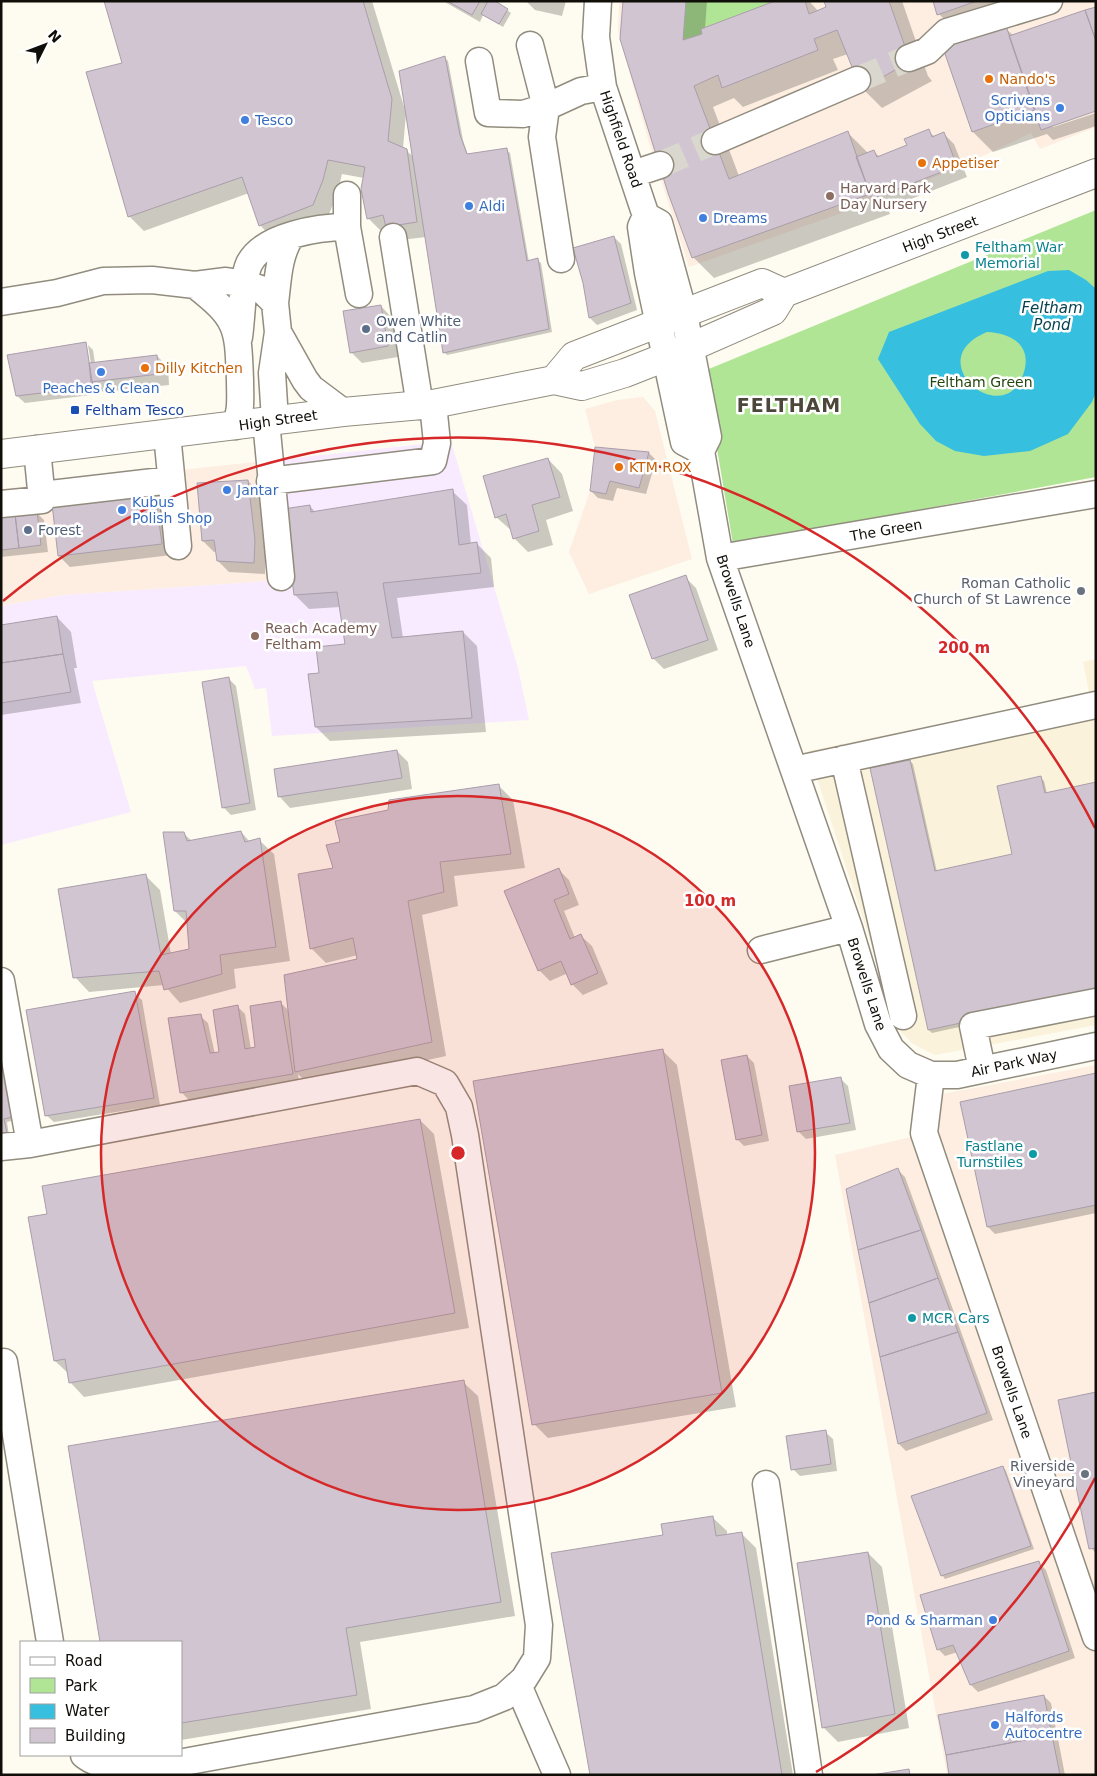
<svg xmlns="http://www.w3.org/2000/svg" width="1097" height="1776" viewBox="0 0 1097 1776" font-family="'DejaVu Sans',sans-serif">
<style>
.commercial{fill:#fdeee1}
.built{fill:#faf2db}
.education{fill:#f9ebff}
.green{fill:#b1e596}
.water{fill:#36bfdf;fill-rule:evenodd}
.shadow{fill:#0003;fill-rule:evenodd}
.building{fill:#d0c5d1;stroke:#a99eaa}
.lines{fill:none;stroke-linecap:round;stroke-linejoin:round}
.minor-tunnel{stroke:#dad7ce;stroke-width:26;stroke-dasharray:26 13;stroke-linecap:butt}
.minor-casing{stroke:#918c7e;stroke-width:29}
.major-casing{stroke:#918c7e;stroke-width:30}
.minor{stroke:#fff;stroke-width:26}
.major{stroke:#fff;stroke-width:28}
.ring{fill:none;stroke:#d62828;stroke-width:2.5}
.food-dot{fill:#e8710a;stroke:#fff;stroke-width:2}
.shop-dot{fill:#3f7fe0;stroke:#fff;stroke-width:2}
.education-dot{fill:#8d6e63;stroke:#fff;stroke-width:2}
.culture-dot{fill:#0f9aa8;stroke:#fff;stroke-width:2}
.service-dot{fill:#5c6f8a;stroke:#fff;stroke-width:2}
.transit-dot{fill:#1a4fb4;stroke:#fff;stroke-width:2}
.worship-dot{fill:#6b7280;stroke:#fff;stroke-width:2}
.labels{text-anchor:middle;stroke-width:5;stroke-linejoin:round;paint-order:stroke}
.food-label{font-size:14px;fill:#c56008;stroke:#fff;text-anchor:start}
.shop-label{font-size:14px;fill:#366cbe;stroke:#fff;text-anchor:start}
.street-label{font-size:14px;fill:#100e09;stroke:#fff}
.education-label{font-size:14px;fill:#785e54;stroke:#fff;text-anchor:start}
.culture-label{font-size:14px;fill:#0d838f;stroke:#fff;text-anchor:start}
.service-label{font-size:14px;fill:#4e5e75;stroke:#fff;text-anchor:start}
.park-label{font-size:14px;fill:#25460f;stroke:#fff}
.transit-label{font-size:14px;fill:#164399;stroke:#fff;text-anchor:start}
.worship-label{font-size:14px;fill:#5b616d;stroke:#fff;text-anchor:end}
.water-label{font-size:15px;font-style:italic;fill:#064350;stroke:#fff}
.district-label{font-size:19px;font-weight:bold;letter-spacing:1px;fill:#4c473b;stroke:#fff}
.centre{fill:#d62828;stroke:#fff;stroke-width:2.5}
.ring-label{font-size:15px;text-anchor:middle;font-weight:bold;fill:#d62828;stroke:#fff;stroke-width:5;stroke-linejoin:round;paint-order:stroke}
</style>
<rect width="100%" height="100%" fill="#fefbf1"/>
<path class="commercial" d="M619 1H1096V127L1040 149 1031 133 960 167 867 204 689 267 649 143 618 32Z
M643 397 655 411 692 559 589 594 569 552 590 491 595 447 585 409 617 400Z
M257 462 270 581 64 595 1 606V489Z
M1096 1065V1775H947L835 1155 911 1137 942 1094Z"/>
<path class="built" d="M1096 659V1025L935 1055 913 1044 900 1031 808 751 1089 693 1083 662Z"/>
<path class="education" d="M451 441 518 668 529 720 272 736 266 688 255 689 246 666 92 681 131 812 1 845V606L64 595 270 581 257 462Z"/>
<path class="green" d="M686 1H775L701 29 702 34 683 40Z
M1096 210V477L733 544 704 371Z"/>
<path class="water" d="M1069 270 1086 280 1096 289V392L1092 402 1068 434 1030 451 984 456 955 451 936 441 920 424 878 359 889 332 1048 271ZM987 332C1011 333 1032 345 1024 372 1006 433 917 361 987 332Z"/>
<path class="shadow" d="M105 1H372L405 110 445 58 448 61 463 140 468 155 506 150 510 153 529 262 537 260 541 263 552 332 447 355 444 352 426 237 401 240 382 232 368 218 364 178 342 174 337 195 327 219 274 240 260 225 249 193 144 231 130 217 88 73 123 63ZM406 114 414 157 403 148Z
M443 1H493L511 13 503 27 483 15 480 22Z
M526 1H566L562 16 535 10Z
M624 1H707L705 29 778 1H809L819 12 828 8 825 1H902L928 76 932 81 882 108 862 88 848 54 833 59 838 70 743 107 734 98 713 107 739 176 848 133 868 153 873 151 880 157 909 146 928 131 935 137 943 133 954 144 967 177 888 208 890 214 714 278 693 257Z
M934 1H1032L953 28 939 14Z
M1005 28 1014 36 1053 127 1096 113V126L1053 140 1047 134 993 152 973 132Z
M614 237 621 244 637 310 597 325 590 318 584 283Z
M381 306 391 317 398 357 362 363 351 352Z
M86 343 88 364H91L88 345 93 350 95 363 157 356 168 367 169 385 103 392 98 387 99 394 25 403 17 396Z
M649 453 656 460 646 494 617 488 613 501 598 498 591 491Z
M548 459 562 474 573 511 546 520 553 545 528 552 514 538 512 531 496 517Z
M248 481 259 492 265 552V574L229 572 218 561 217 551 214 552 203 541Z
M452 491 467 505 471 544H477L491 558 494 587 397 598 403 638 463 632 477 646 486 732 330 741 316 727 320 675 346 645 340 607 309 609 295 595 310 506 316 513Z
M155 494 166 505 172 555 70 567 59 556 54 506Z
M37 513 44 520 48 552 1 557V516Z
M685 577 696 588 718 650 664 669 653 658Z
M57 617 71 632 77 668H74L81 703 1 715V626Z
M229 679 236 686 256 810 231 815 223 807Z
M397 751 408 762 412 789 290 808 280 797Z
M910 761 913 764 937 872 1013 855 1041 778 1044 781 1096 997 932 1033 929 1030 872 769Z
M498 785 513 800 525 868 454 876 458 906 422 915 446 1056 310 1086 298 1074 299 1081 189 1100 181 1092 200 1016 208 1023 215 1054 220 1053 238 1007 245 1014 251 1049 257 1048 280 1002 289 1011 359 960 358 955 326 963 311 948 342 843Z
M241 832 250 842 259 840 274 854 290 961 234 969 236 988 180 1003 164 985 89 992 75 977 145 875 160 890 171 954 190 950 188 924 175 911 183 833 192 841Z
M558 869 569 880 579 905 564 911 575 938 581 936 592 946 608 984 583 995 572 984 568 973 550 981 539 970Z
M134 993 142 1000 160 1105 54 1122 46 1115Z
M663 1051 677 1065 736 1407 548 1438 534 1424Z
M747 1056 754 1063 769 1141 744 1146 737 1139Z
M1 1064 20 1119 7 1122 9 1136 1 1137Z
M1096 1074V1213L995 1234 988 1227 961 1103Z
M841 1079 848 1086 856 1130 806 1139 799 1132 791 1087Z
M420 1120 434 1134 469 1328 84 1397 70 1382 69 1374 55 1361 48 1215Z
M898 1170 905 1177 993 1420 906 1451 899 1444 847 1189Z
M463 1382 478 1396 515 1616 360 1642 371 1709 181 1740V1642H102L69 1447Z
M1096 1393V1553L1091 1548Z
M825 1432 833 1439 837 1471 800 1476 793 1469Z
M1003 1467 1006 1471 1034 1549 945 1579 942 1575Z
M712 1517 727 1531V1536L742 1534 756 1548 793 1775H592L664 1536Z
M868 1553 882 1567 909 1728 838 1742 824 1728 799 1564Z
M1039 1563 1046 1570 1075 1658 978 1692 971 1685 958 1652 945 1656 938 1649Z
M1044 1696 1051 1703 1065 1775H950Z"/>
<path class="building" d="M104 1H363L392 99 388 141 407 149 417 222 386 227 383 215 367 219 361 189 365 167 328 160 323 180 313 205 259 226 242 177 128 217 86 72 122 63Z
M447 1H480L472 15Z
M488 1H495L508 9 499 24 481 14Z
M623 1H686L683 40 702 34 701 29 775 1H805L809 14 826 7 824 1H889L909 58 913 60 861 89 837 30 814 39 818 50 722 88 718 75 694 86 729 179 848 131 870 194 692 258 668 193 620 39Z
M933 1H977L937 15Z
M1096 7V41L1085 10Z
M1085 10 1096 41V111L1041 130 1009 36Z
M1006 26 1035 110 972 132 943 48Z
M445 56 460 135 467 154 507 148 527 261 538 258 549 329 443 353 399 71Z
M929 129 932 137 944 132 957 166 872 199 856 157 874 150 877 157 907 145 904 139Z
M614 236 631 303 589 318 583 283 573 248Z
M381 305 388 346 350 353 343 311Z
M86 342 93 387 16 396 7 355Z
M157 355 159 374 91 382 89 363Z
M595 447 649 452 639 488 610 481 606 494 590 491Z
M548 458 560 497 532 505 539 531 513 539 506 514 495 518 483 476Z
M248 480 255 540 254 563 217 561 214 540 202 541 197 483Z
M453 489 459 545 477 542 481 573 383 583 392 638 463 631 472 718 315 727 308 674 319 673 316 647 345 644 337 592 294 595 283 509 310 505 311 512Z
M155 493 162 544 58 556 52 504Z
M37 511 41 545 19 548 15 514Z
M15 514 19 548 1 550V515Z
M686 575 708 640 652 659 629 595Z
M57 616 63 654 1 663V625Z
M63 654 71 692 1 703V663Z
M229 677 250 803 222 808 202 682Z
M397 750 402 778 278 797 274 769Z
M910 760 935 871 1012 854 997 786 1041 776 1045 793 1096 782V994L928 1030 870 768Z
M499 784 511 854 440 862 444 892 408 901 432 1042 295 1072 284 975 357 959 353 938 310 949 298 874 333 868 326 845 340 842 335 821 388 810 389 800Z
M241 831 245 842 260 838 276 947 220 955 222 974 164 990 159 971 73 978 58 889 146 874 161 955 189 949 186 911H174L163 832H184L187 841Z
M559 868 569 894 554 900 570 939 581 934 598 973 571 985 561 961 538 971 504 891Z
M135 991 154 1098 45 1116 26 1010Z
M281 1001 293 1074 180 1093 168 1018 201 1014 210 1053 219 1052 213 1010 238 1005 245 1049 255 1047 250 1006Z
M663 1049 722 1393 532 1425 473 1081Z
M747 1055 762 1135 736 1140 721 1060Z
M6 1062 17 1116 4 1119 7 1133 1 1134V1063Z
M1096 1073V1205L987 1227 960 1102Z
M841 1077 850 1123 797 1132 789 1086Z
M420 1119 455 1313 69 1383 65 1359 54 1361 28 1217 47 1214 42 1186Z
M898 1168 921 1230 858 1250 846 1189Z
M921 1230 938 1278 869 1303 858 1250Z
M938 1278 958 1332 880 1357 869 1303Z
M958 1332 987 1413 898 1444 880 1357Z
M464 1380 501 1602 346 1628 357 1695 181 1723V1642H97H100L68 1446Z
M1096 1392V1548L1089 1549 1058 1400Z
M826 1430 831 1464 791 1470 786 1436Z
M1003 1466 1031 1546 941 1576 911 1496Z
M713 1516 716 1536 742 1532 782 1775H590L551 1553 663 1535 661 1524Z
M868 1552 895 1714 822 1728 797 1563Z
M1039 1561 1069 1651 970 1685 953 1645 937 1650 920 1595Z
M1044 1695 1052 1735 946 1755 938 1715Z
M1052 1735 1060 1775H949L946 1755Z
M909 1769 910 1775H872Z"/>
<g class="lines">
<path class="minor-tunnel" d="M857 80 909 58
M660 165 715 141"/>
<defs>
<path id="minor" d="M598 1 596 37 603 87 646 216 641 227 648 273 684 442 701 451
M530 45 546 107 581 91 603 87
M909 58 927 51 947 32 1049 1
M479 61 488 113 523 114 546 107 542 137 561 259
M715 141 857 80
M633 174 660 165
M347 195V227L359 294
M646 216 659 223 684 314 708 437 701 451 720 558 849 928 878 1024 891 1049 908 1065 931 1075H957L1096 1046
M393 237 420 406
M195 285C239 319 238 328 240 380 240 397 242 411 235 426
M1 302 57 293 103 281 152 280 195 285 226 281 246 284 261 289 275 303 278 332 305 380 311 388 343 412
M275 303C278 280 278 256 291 236
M239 337C242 317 242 280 249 264 263 235 320 227 347 227
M275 420 272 373 278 332
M266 421 281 577
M167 434 178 546
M270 481 433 461 437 443 433 404
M42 495 171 480
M1 504 42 500 37 449
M720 558 1096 494
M844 759 903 1016
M794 770 1096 705
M761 950 849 928
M1 981 30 1144
M982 1069 973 1026 1096 1002
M931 1075 924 1133 1096 1637
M1 1147 30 1144 417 1071 445 1083 459 1107 465 1135 539 1625 537 1658 524 1679 504 1697 474 1709 173 1764C147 1766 106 1773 84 1755
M4 1362 50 1642
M766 1484 809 1775
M518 1685 557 1775"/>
<path id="major" d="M554 380 574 356 762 283 784 293
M1 454 343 412 433 404 554 380 582 386 625 373 691 347 773 311 784 293 1096 173"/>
</defs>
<use href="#minor" class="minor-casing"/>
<use href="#major" class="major-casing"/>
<use href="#minor" class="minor"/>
<use href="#major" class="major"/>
</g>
<circle cx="458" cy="1153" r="357" fill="#d62828" fill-opacity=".12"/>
<g class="ring">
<circle cx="458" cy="1153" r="357"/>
<path d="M1095 1478A715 715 0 0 1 816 1772M3 601A715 715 0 0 1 1095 828"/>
</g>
<g class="food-dot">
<circle cx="989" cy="79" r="5"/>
<circle cx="922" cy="163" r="5"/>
<circle cx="145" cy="368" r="5"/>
<circle cx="619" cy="467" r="5"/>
</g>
<g class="shop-dot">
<circle cx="1060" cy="108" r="5"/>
<circle cx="245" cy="120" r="5"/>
<circle cx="469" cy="206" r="5"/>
<circle cx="703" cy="218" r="5"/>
<circle cx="101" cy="372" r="5"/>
<circle cx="227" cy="490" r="5"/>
<circle cx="122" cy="510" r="5"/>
<circle cx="993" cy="1620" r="5"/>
<circle cx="995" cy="1725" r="5"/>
</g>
<g class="education-dot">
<circle cx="830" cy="196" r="5"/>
<circle cx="255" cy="636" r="5"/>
</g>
<g class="culture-dot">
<circle cx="965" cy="255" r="5"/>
<circle cx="1033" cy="1154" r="5"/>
<circle cx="912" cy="1318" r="5"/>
</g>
<g class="service-dot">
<circle cx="366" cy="329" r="5"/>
<circle cx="28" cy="530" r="5"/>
</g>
<rect class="transit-dot" x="70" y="405" width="10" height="10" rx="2.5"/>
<g class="worship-dot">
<circle cx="1081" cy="591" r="5"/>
<circle cx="1085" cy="1474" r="5"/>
</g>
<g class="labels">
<g class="food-label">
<text x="999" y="84">Nando's</text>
<text x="932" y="168">Appetiser</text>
<text x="155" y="373">Dilly Kitchen</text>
<text x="629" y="472">KTM ROX</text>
</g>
<g class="shop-label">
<text x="1050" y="105" text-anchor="end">Scrivens<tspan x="1050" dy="16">Opticians</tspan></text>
<text x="255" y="125">Tesco</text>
<text x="479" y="211">Aldi</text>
<text x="713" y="223">Dreams</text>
<text x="101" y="393" text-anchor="middle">Peaches &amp; Clean</text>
<text x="237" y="495">Jantar</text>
<text x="132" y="507">Kubus<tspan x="132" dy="16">Polish Shop</tspan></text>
<text x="983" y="1625" text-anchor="end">Pond &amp; Sharman</text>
<text x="1005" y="1722">Halfords<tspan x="1005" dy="16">Autocentre</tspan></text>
</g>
<g class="street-label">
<text transform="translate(621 139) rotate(71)" y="5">Highfield Road</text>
<text transform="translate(940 234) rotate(-21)" y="5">High Street</text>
<text transform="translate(278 420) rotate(-8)" y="5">High Street</text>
<text transform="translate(886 530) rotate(-10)" y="5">The Green</text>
<text transform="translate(736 601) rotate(72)" y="5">Browells Lane</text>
<text transform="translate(867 984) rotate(72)" y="5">Browells Lane</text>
<text transform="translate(1014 1063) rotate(-12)" y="5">Air Park Way</text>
<text transform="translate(1012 1392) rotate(71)" y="5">Browells Lane</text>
</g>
<g class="education-label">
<text x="840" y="193">Harvard Park<tspan x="840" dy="16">Day Nursery</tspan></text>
<text x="265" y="633">Reach Academy<tspan x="265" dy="16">Feltham</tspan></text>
</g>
<g class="culture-label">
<text x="975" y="252">Feltham War<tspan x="975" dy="16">Memorial</tspan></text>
<text x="1023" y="1151" text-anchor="end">Fastlane<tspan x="1023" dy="16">Turnstiles</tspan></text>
<text x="922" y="1323">MCR Cars</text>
</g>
<g class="service-label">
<text x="376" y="326">Owen White<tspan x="376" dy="16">and Catlin</tspan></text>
<text x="38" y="535">Forest</text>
</g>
<g class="park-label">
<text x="981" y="387">Feltham Green</text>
</g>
<g class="transit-label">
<text x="85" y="415">Feltham Tesco</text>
</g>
<g class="worship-label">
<text x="1071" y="588">Roman Catholic<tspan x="1071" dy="16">Church of St Lawrence</tspan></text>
<text x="1075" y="1471">Riverside<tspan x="1075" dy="16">Vineyard</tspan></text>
</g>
<g class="water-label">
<text x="1052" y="313">Feltham<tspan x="1052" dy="17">Pond</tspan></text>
</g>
<g class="district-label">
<text x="789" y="412">FELTHAM</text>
</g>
</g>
<circle cx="458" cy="1153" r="8" class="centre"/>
<g class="ring-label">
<text x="964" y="653">200 m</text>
<text x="710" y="906">100 m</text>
</g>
<rect width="1097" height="1776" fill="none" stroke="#100e09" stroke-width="5"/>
<rect x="20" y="1641" width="162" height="115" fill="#ffffff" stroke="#9f9f9d"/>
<rect x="30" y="1657" width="25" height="8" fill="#ffffff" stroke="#9f9f9d"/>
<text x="65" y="1666" font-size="15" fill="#100e09">Road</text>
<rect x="30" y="1678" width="25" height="15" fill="#b1e596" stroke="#9f9f9d"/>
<text x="65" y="1691" font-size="15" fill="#100e09">Park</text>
<rect x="30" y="1704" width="25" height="15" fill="#36bfdf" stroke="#9f9f9d"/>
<text x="65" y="1716" font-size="15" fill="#100e09">Water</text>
<rect x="30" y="1728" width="25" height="15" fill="#d0c5d1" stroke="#9f9f9d"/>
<text x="65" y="1741" font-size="15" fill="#100e09">Building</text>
<g transform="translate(45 45) rotate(48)" stroke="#ffffff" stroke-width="4" paint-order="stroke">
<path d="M0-4L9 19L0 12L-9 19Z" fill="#100e09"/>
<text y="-8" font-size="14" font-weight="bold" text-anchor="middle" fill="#100e09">N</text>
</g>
</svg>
